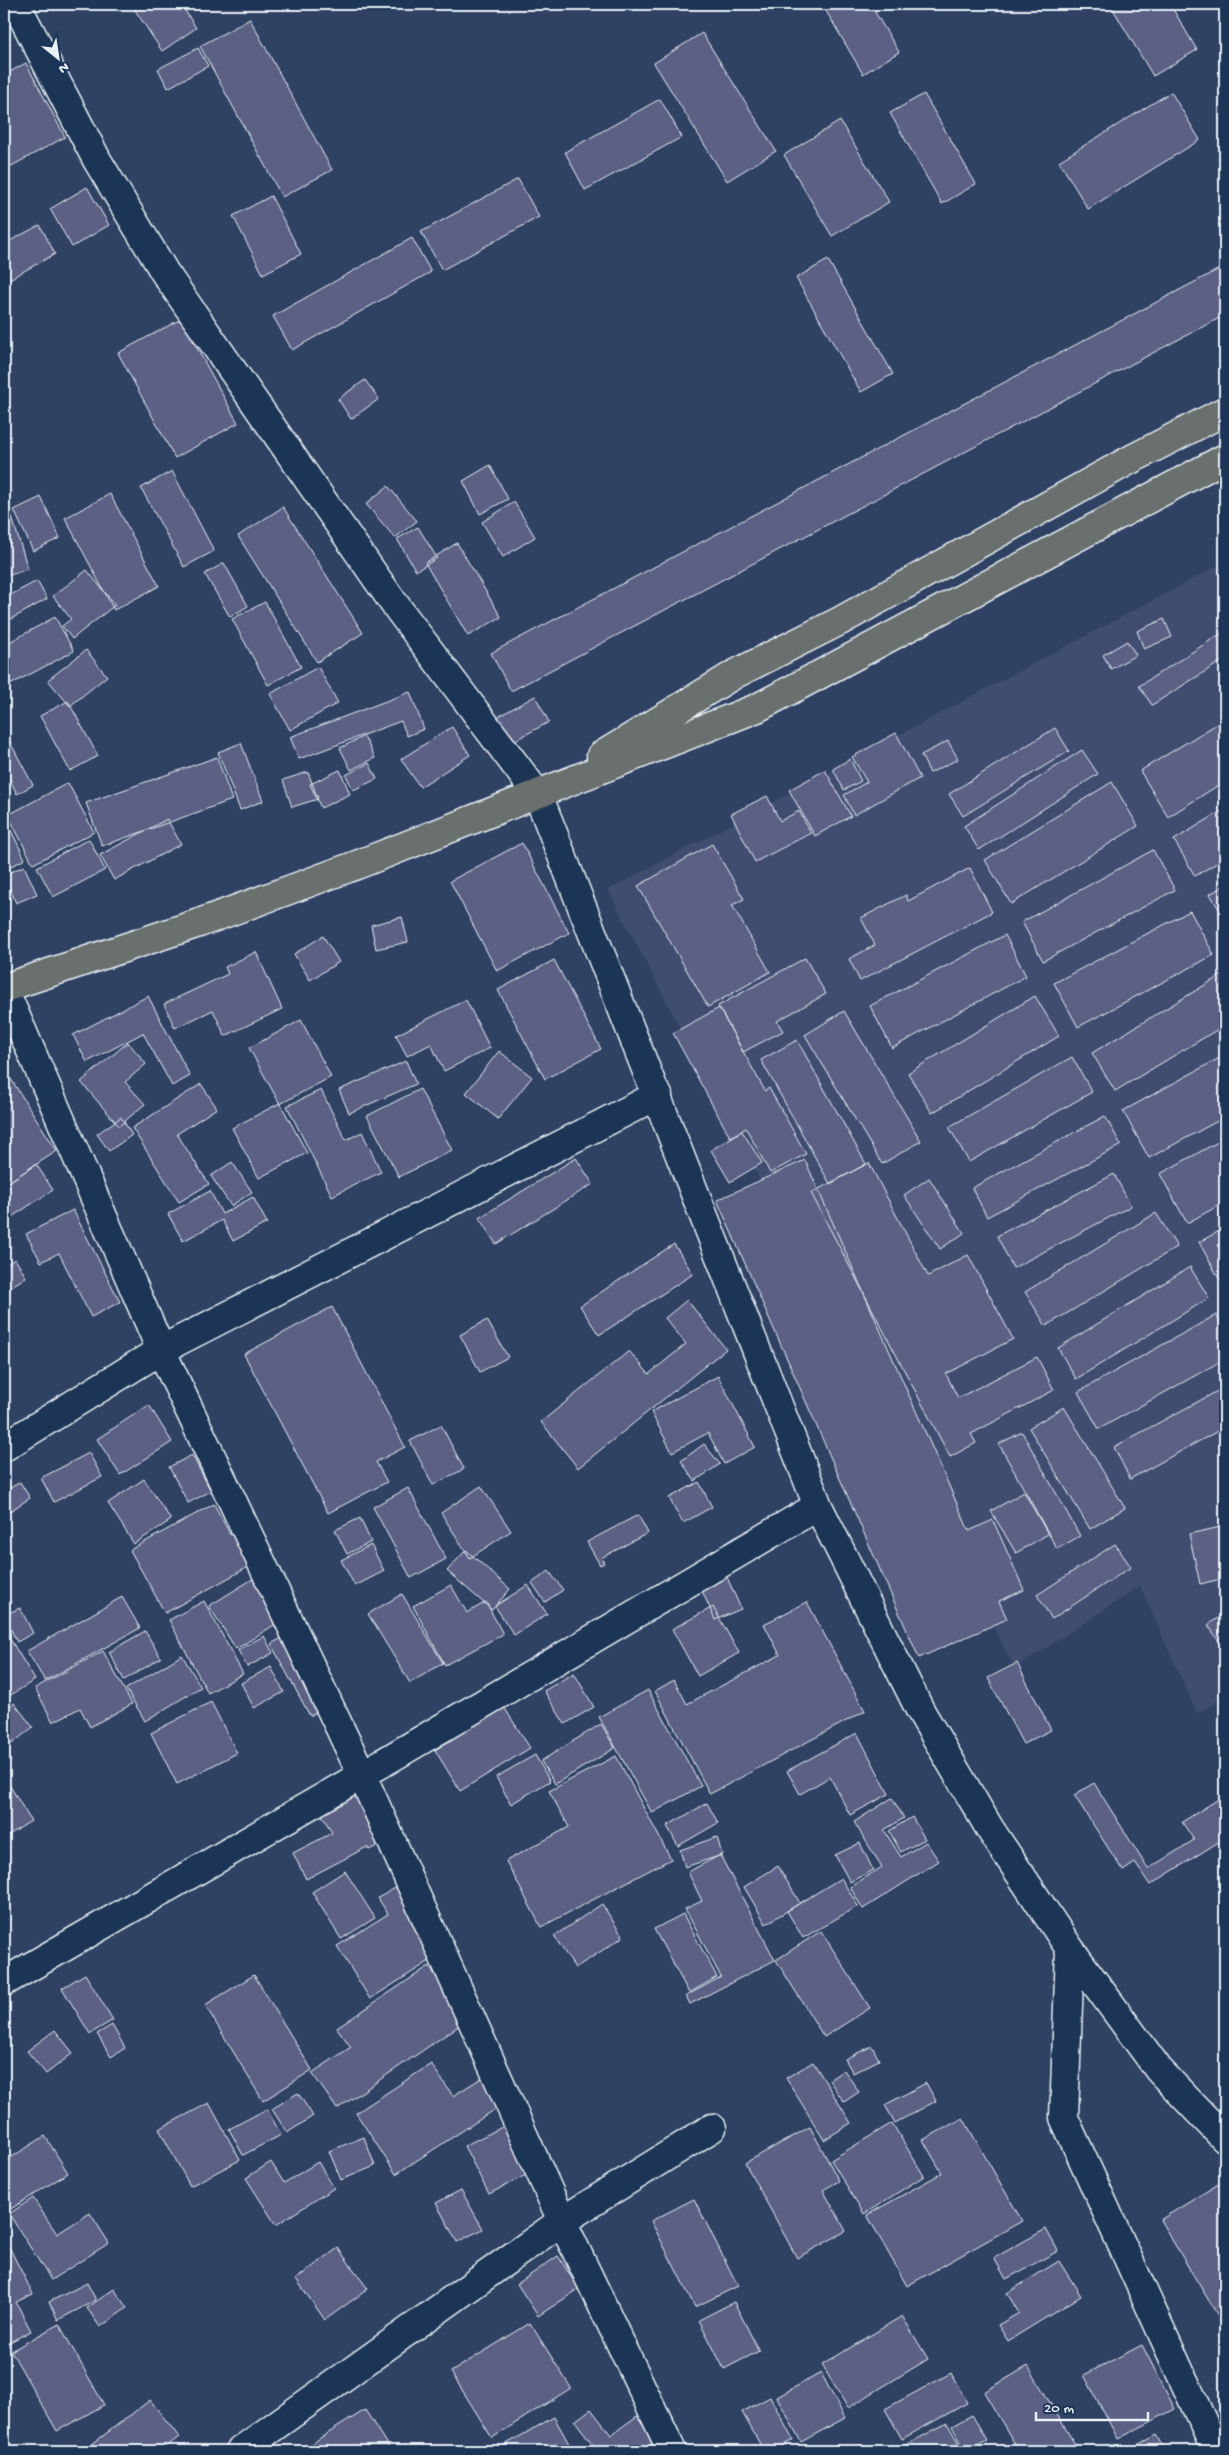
<svg xmlns="http://www.w3.org/2000/svg" width="1229" height="2455" viewBox="0 0 1229 2455" font-family="'Gochi Hand',sans-serif">
<style>
.built{fill:#404e71}
.building{fill:#5c6084;stroke:#e8f1f8}
.lines{fill:none;stroke-linecap:round;stroke-linejoin:round}
.minor-casing{stroke:#e8f1f8;stroke-width:31}
.primary-casing{stroke:#e8f1f8;stroke-width:31}
.minor{stroke:#1d3557;stroke-width:28}
.primary{stroke:#6a706d;stroke-width:28}
</style>
<rect width="100%" height="100%" fill="#304264"/>
<filter id="ink" filterUnits="userSpaceOnUse"><feTurbulence type="fractalNoise" baseFrequency=".02" numOctaves="2"/><feDisplacementMap in="SourceGraphic" scale="10" xChannelSelector="R" yChannelSelector="G"/><feConvolveMatrix kernelMatrix="1 2 1 2 8 2 1 2 1" color-interpolation-filters="sRGB"/></filter>
<g filter="url(#ink)">
<path class="built" d="M1225 562V1697L1197 1713 1140 1586 1015 1668 608 890Z"/>
<path class="building" d="M131 4H181L196 28 162 51Z
M822 4H870L899 52 863 74Z
M1110 4H1170L1197 50 1153 76Z
M250 19 332 170 282 197 200 46Z
M702 33 776 151 727 181 654 63Z
M198 48 208 66 168 88 158 69Z
M4 51 9 58 4 61Z
M26 63 65 137 4 170V75Z
M1171 92 1200 140 1088 209 1059 161Z
M924 94 976 184 942 204 890 113Z
M660 99 682 137 585 190 565 152Z
M840 121 889 202 832 236 784 155Z
M518 179 539 217 442 270 421 232Z
M87 187 109 225 72 247 50 209Z
M271 196 301 254 263 274 233 216Z
M40 225 55 254 4 282V244Z
M412 238 431 272 292 350 273 316Z
M828 260 893 374 861 392 796 278Z
M1225 266V315L511 691 491 653Z
M181 319 238 423 175 458 118 353Z
M365 380 379 399 351 419 338 399Z
M490 465 508 499 480 514 463 481Z
M172 471 214 551 184 567 141 488Z
M388 486 417 521 395 538 366 504Z
M110 494 159 586 114 610 65 518Z
M41 497 60 538 33 551 14 510Z
M514 502 535 537 503 557 482 522Z
M283 507 363 633 317 662 238 536Z
M11 514 28 569 4 577V517Z
M418 527 437 558 416 571 397 539Z
M457 543 501 617 468 636 425 563Z
M224 563 248 606 230 617 205 574Z
M87 570 115 605 72 639 62 626 71 619 53 596Z
M37 581 47 599 4 623V595L5 598Z
M265 602 301 667 268 685 232 619Z
M55 617 74 651 4 688V645Z
M1164 619 1172 637 1144 649 1137 631Z
M1225 631V659L1152 705 1139 686Z
M1127 641 1136 655 1111 669 1103 655Z
M86 650 107 676 70 706 48 680Z
M318 667 338 703 290 730 270 694Z
M410 692 424 729 407 736 401 721 299 759 290 737Z
M535 696 549 722 508 744 494 719Z
M68 701 98 756 70 771 40 716Z
M1225 719V781L1168 817 1140 771Z
M452 727 470 755 420 787 401 759Z
M1055 728 1069 751 963 816 949 794Z
M4 731 33 785 17 794 4 768Z
M896 733 920 778 854 815 844 795 867 782 852 757Z
M364 736 375 758 351 770 340 748Z
M948 741 958 759 930 773 921 755Z
M241 743 263 801 240 810 218 752Z
M1082 750 1098 774 979 850 964 826Z
M217 757 232 800 102 846 86 803Z
M850 759 861 781 844 790 833 769Z
M369 763 377 779 353 790 346 775Z
M340 770 350 794 321 808 310 784Z
M825 770 851 816 815 836 789 790Z
M308 772 318 799 292 807 283 780Z
M1112 782 1138 826 1011 904 985 860Z
M68 783 94 832 33 864 8 815Z
M767 796 780 821 799 811 811 833 755 862 731 814Z
M1225 809V858L1195 876 1174 840Z
M5 818 25 859 4 870V818Z
M167 819 181 844 114 880 100 855Z
M89 839 105 870 53 897 37 867Z
M522 843 569 933 497 971 450 881Z
M712 844 744 899 732 905 770 972 708 1007 638 886Z
M1153 850 1175 890 1043 961 1022 922Z
M24 866 37 894 16 903 4 875Z
M970 868 992 912 860 981 849 959 875 945 861 918 906 895 908 901Z
M1225 885V919L1210 894Z
M1190 911 1214 955 1078 1027 1054 983Z
M402 917 408 942 376 949 371 925Z
M1005 935 1026 976 892 1048 870 1006Z
M323 936 339 962 310 980 294 954Z
M256 952 282 1009 225 1036 213 1010 175 1028 164 1004 228 974 225 967Z
M805 958 826 994 777 1021 783 1031 743 1052 718 1006Z
M554 960 601 1049 545 1079 498 990Z
M1225 973V1025L1115 1091 1092 1053Z
M148 996 190 1076 172 1086 143 1033 87 1062 73 1035Z
M1035 996 1059 1036 932 1113 908 1073Z
M466 1000 490 1048 444 1071 431 1044 407 1056 396 1035Z
M719 1008 765 1091 769 1088 806 1154 770 1173 746 1128 730 1137 673 1033Z
M844 1011 921 1141 882 1164 805 1035Z
M301 1020 331 1077 280 1104 249 1048Z
M797 1040 866 1164 830 1184 761 1060Z
M128 1042 146 1064 125 1082 145 1104 119 1126 81 1082Z
M499 1051 532 1077 498 1119 466 1093Z
M1225 1055V1117L1149 1158 1123 1111Z
M1072 1057 1092 1092 969 1162 949 1127Z
M406 1061 416 1084 349 1113 339 1090Z
M9 1076 57 1151 4 1185V1080Z
M201 1084 217 1108 177 1134 209 1184 179 1202 132 1128Z
M420 1089 452 1150 399 1177 367 1116Z
M321 1090 346 1140 362 1132 381 1172 332 1196 287 1106Z
M280 1103 307 1153 259 1178 232 1128Z
M1105 1116 1121 1145 987 1217 972 1188Z
M121 1117 132 1135 109 1151 97 1134Z
M742 1131 762 1163 730 1182 711 1150Z
M1225 1138V1202L1187 1223 1160 1174Z
M576 1158 593 1184 496 1244 479 1218Z
M805 1160 969 1531 993 1520 1024 1590 999 1601 1007 1619 919 1658 717 1200Z
M232 1162 252 1192 231 1206 211 1176Z
M869 1163 928 1276 968 1255 1013 1339 946 1374 958 1398 1037 1357 1054 1390 971 1434 976 1443 950 1457 811 1193Z
M36 1164 53 1190 4 1222V1185Z
M1114 1174 1131 1206 1013 1268 997 1236Z
M929 1178 964 1233 940 1249 904 1195Z
M210 1191 222 1214 253 1197 267 1223 233 1241 222 1220 183 1241 168 1214Z
M73 1210 120 1302 91 1317 59 1253 41 1262 26 1234Z
M1156 1213 1177 1247 1046 1326 1025 1292Z
M1225 1228V1282L1222 1284 1199 1242Z
M674 1244 693 1274 599 1335 580 1306Z
M15 1259 26 1277 4 1291V1266Z
M1190 1267 1209 1298 1076 1379 1058 1348Z
M687 1300 726 1349 578 1468 541 1422 629 1351 649 1374 686 1344 665 1318Z
M332 1307 405 1447 376 1462 387 1482 328 1513 244 1354Z
M1216 1315 1225 1332V1359L1099 1429 1078 1392Z
M487 1320 508 1357 480 1372 460 1335Z
M718 1376 755 1447 724 1464 708 1433 672 1452 651 1412Z
M1225 1387V1427L1130 1479 1114 1447Z
M149 1405 172 1442 120 1475 97 1439Z
M1064 1407 1125 1508 1090 1529 1029 1428Z
M441 1425 464 1469 433 1485 410 1441Z
M1022 1432 1080 1536 1057 1549 999 1444Z
M704 1444 720 1464 695 1481 681 1461Z
M89 1453 102 1477 54 1502 41 1478Z
M192 1455 211 1491 188 1503 169 1467Z
M144 1479 171 1520 134 1544 108 1503Z
M20 1482 30 1498 4 1515V1492Z
M699 1482 712 1507 683 1523 669 1498Z
M481 1486 511 1531 470 1558 441 1513Z
M408 1488 446 1559 411 1578 373 1507Z
M1024 1492 1048 1534 1016 1553 991 1511Z
M214 1504 230 1534 241 1528 259 1561 165 1613 130 1550Z
M638 1515 648 1533 601 1558 604 1563 600 1565 587 1542Z
M360 1518 371 1542 347 1554 335 1530Z
M1225 1526V1578L1200 1584 1189 1534Z
M1115 1544 1131 1567 1052 1619 1037 1595Z
M371 1545 384 1571 355 1586 341 1560Z
M466 1550 510 1589 492 1610 447 1571Z
M549 1571 563 1590 545 1602 532 1583Z
M264 1572 290 1615 236 1649 209 1606Z
M726 1575 741 1609 715 1620 700 1586Z
M451 1585 467 1613 486 1602 503 1634 445 1665 413 1606Z
M528 1585 547 1614 514 1635 495 1606Z
M402 1594 443 1663 410 1683 368 1614Z
M122 1597 140 1628 45 1681 27 1651Z
M204 1601 243 1674 208 1693 169 1620Z
M807 1602 865 1711 710 1794 655 1691 674 1680 687 1704 780 1655 764 1624Z
M713 1607 739 1653 698 1676 672 1629Z
M20 1608 33 1633 17 1642 4 1615Z
M1225 1613V1650L1208 1625Z
M4 1629 35 1680 4 1699Z
M296 1630 336 1702 310 1716 271 1644Z
M145 1631 161 1658 124 1680 109 1652Z
M264 1636 273 1653 247 1667 238 1650Z
M103 1651 132 1704 90 1727 80 1708 53 1722 35 1688Z
M182 1655 201 1687 145 1721 126 1689Z
M1017 1663 1051 1730 1023 1744 988 1678Z
M271 1667 284 1692 254 1708 241 1683Z
M574 1673 594 1707 565 1724 544 1691Z
M648 1690 701 1786 652 1813 599 1717Z
M211 1702 237 1753 177 1784 151 1733Z
M14 1703 33 1727 4 1750V1711Z
M504 1707 530 1748 460 1791 435 1750Z
M601 1724 615 1748 555 1784 541 1761Z
M857 1733 889 1794 850 1815 830 1777 800 1794 787 1771Z
M535 1755 550 1781 511 1804 496 1777Z
M616 1756 671 1859 541 1927 506 1861 569 1827 549 1791Z
M1094 1783 1148 1869 1194 1840 1182 1822 1225 1795V1838L1150 1885 1135 1863 1123 1871 1074 1795Z
M370 1784 397 1836 369 1850 367 1847 306 1879 293 1853 332 1833 320 1811Z
M10 1786 31 1821 4 1838V1790Z
M892 1798 904 1818 884 1830 901 1857 926 1842 939 1861 863 1909 850 1887 882 1867 854 1822Z
M707 1803 718 1823 678 1846 667 1826Z
M912 1817 925 1839 901 1852 889 1831Z
M717 1837 722 1855 685 1867 680 1850Z
M860 1843 873 1870 850 1882 835 1855Z
M720 1855 775 1960 690 2004 686 1996 721 1977 685 1909 702 1901 688 1872Z
M778 1866 800 1903 766 1924 744 1887Z
M345 1871 375 1918 341 1939 312 1892Z
M841 1878 858 1906 803 1938 787 1911Z
M402 1884 447 1950 370 1999 337 1946 388 1914 378 1898Z
M602 1904 623 1937 575 1968 554 1936Z
M683 1914 717 1977 689 1993 654 1929Z
M821 1931 870 2008 824 2037 776 1960Z
M429 1966 466 2021 337 2109 312 2073 351 2047 337 2028Z
M85 1974 113 2020 90 2034 62 1988Z
M254 1975 312 2070 263 2101 205 2005Z
M112 2025 125 2048 111 2057 97 2034Z
M55 2030 73 2053 46 2074 27 2051Z
M872 2046 879 2060 853 2073 845 2059Z
M813 2062 851 2123 824 2140 786 2078Z
M431 2064 453 2096 483 2077 502 2105 396 2174 356 2113Z
M844 2070 859 2092 844 2102 829 2080Z
M926 2083 936 2101 895 2123 885 2105Z
M298 2093 313 2116 287 2133 272 2109Z
M209 2103 240 2160 190 2186 159 2129Z
M267 2109 281 2135 243 2155 229 2129Z
M963 2118 1022 2221 907 2286 867 2215 942 2173 923 2140Z
M892 2123 924 2176 864 2214 831 2160Z
M506 2125 530 2173 489 2194 464 2146Z
M810 2127 839 2181 823 2190 846 2231 797 2258 745 2163Z
M45 2136 68 2173 6 2212 4 2207V2162Z
M364 2137 375 2166 341 2180 329 2151Z
M271 2162 284 2183 318 2162 334 2188 276 2225 246 2178Z
M1225 2180V2316L1220 2319 1160 2220Z
M461 2190 483 2229 457 2242 436 2203Z
M33 2198 57 2234 90 2213 109 2243 51 2280 9 2214Z
M694 2199 738 2286 695 2307 651 2221Z
M1046 2229 1058 2251 1006 2279 994 2258Z
M9 2247 33 2294 16 2302 31 2331 4 2345V2250Z
M338 2248 368 2289 325 2320 296 2279Z
M558 2256 579 2289 538 2316 517 2284Z
M1059 2261 1081 2296 1008 2341 998 2325 1019 2313 1007 2293Z
M87 2283 96 2300 58 2320 49 2302Z
M114 2289 127 2308 100 2327 87 2308Z
M734 2302 759 2351 724 2369 699 2320Z
M902 2316 928 2359 848 2408 822 2365Z
M530 2323 571 2388 492 2438 451 2372Z
M59 2324 104 2405 57 2431 11 2351Z
M1142 2345 1175 2409 1118 2439 1084 2375Z
M1028 2366 1079 2451H1019L984 2392Z
M821 2373 845 2418 801 2442 777 2397Z
M951 2373 967 2403 902 2439 885 2409Z
M770 2397 793 2440 772 2451H764L742 2412Z
M150 2400 179 2437 161 2451H96L91 2445Z
M591 2409 611 2435 637 2416 659 2444 649 2451H598L575 2421Z
M365 2410 391 2451H309L306 2447Z
M972 2415 987 2440 966 2451 952 2426Z
M554 2417 573 2451H494Z
M947 2423 963 2451H907L904 2446Z
M1156 2435 1165 2451H1126Z"/>
<g class="lines">
<defs>
<path id="minor" d="M16 4 97 160 165 273 393 602 538 795 818 1506 920 1710 990 1829 1070 1949 1159 2070 1225 2139
M4 989 161 1350 362 1775 562 2221 672 2451
M4 1447 161 1350 658 1095
M1070 1949 1064 2118 1216 2451
M4 1982 362 1775 818 1506
M240 2451 562 2221 712 2128"/>
<path id="primary" d="M601 756 735 674 840 621 1128 461 1225 411
M4 988 199 923 354 866 757 708 1225 458"/>
</defs>
<use href="#minor" class="minor-casing"/>
<use href="#primary" class="primary-casing"/>
<use href="#minor" class="minor"/>
<use href="#primary" class="primary"/>
</g>
</g>
<rect width="1229" height="2455" fill="none" stroke="#1d3557" stroke-width="20"/>
<rect x="10" y="10" width="1209" height="2435" fill="none" stroke="#e8f1f8" stroke-width="2" filter="url(#ink)"/>
<g transform="translate(58 58) rotate(150)" stroke="#1d3557" stroke-width="4" paint-order="stroke">
<path d="M0-4L9 19L0 12L-9 19Z" fill="#e8f1f8"/>
<text y="-8" font-size="14" font-weight="bold" text-anchor="middle" fill="#e8f1f8">N</text>
</g>
<path d="M1036 2412v8h112v-8" fill="none" stroke="#e8f1f8" stroke-width="2.5"/>
<text x="1044" y="2412" font-size="15" fill="#e8f1f8" stroke="#1d3557" stroke-width="4" paint-order="stroke">20 m</text>
</svg>
